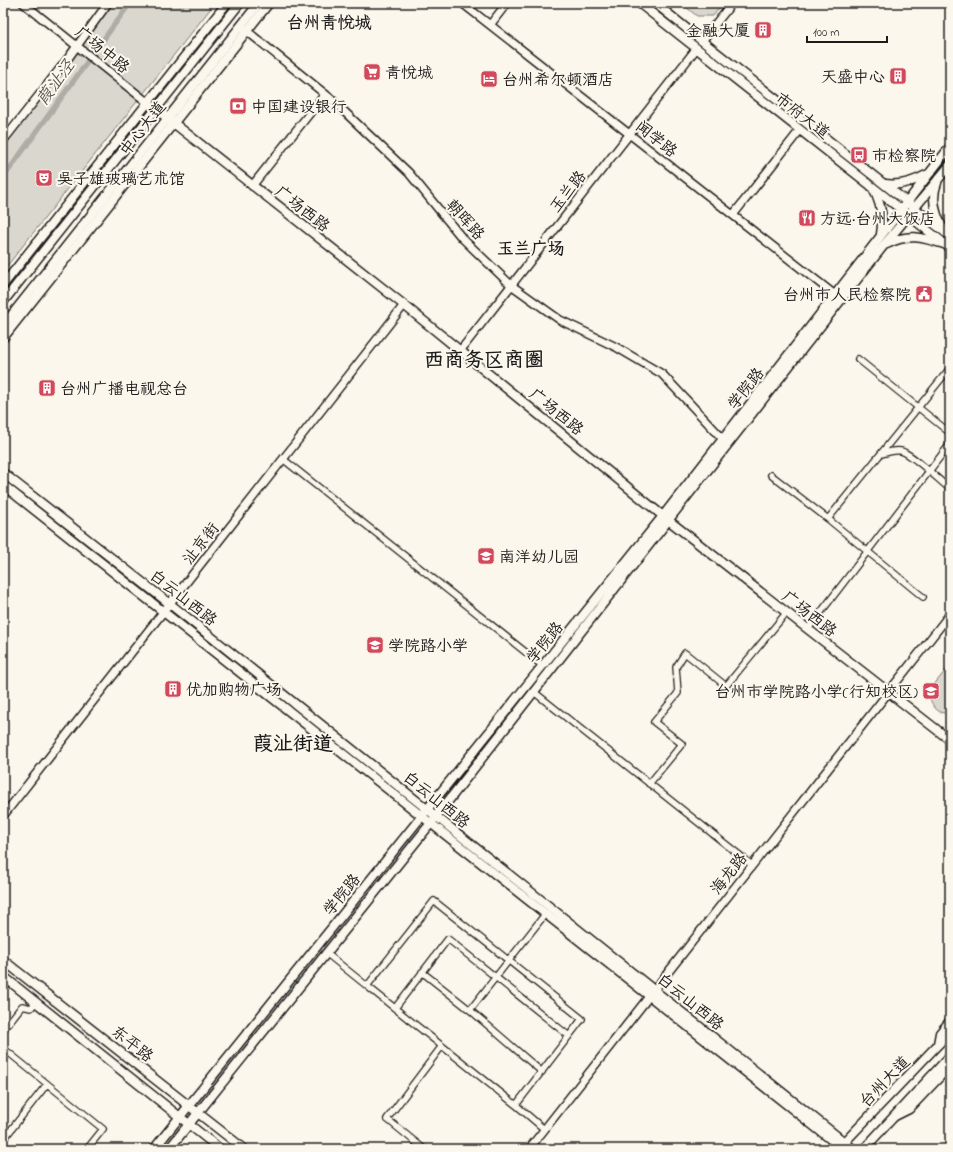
<svg xmlns="http://www.w3.org/2000/svg" width="953" height="1152" viewBox="0 0 953 1152" font-family="'Indie Flower','LXGW WenKai TC',sans-serif">
<style>
.green{fill:#dad7ce;stroke:#7b7a75}
.lines{fill:none;stroke-linecap:round;stroke-linejoin:round}
.canal{stroke:#afaca5;stroke-width:5.5}
.minor-casing{stroke:#1c1c1c;stroke-width:8}
.tertiary-casing{stroke:#1c1c1c;stroke-width:10}
.secondary-casing{stroke:#1c1c1c;stroke-width:11}
.primary-casing{stroke:#1c1c1c;stroke-width:11}
.minor{stroke:#fbf7ec;stroke-width:5.5}
.tertiary{stroke:#fbf7ec;stroke-width:7}
.secondary{stroke:#fbf7ec;stroke-width:8}
.primary{stroke:#fbf7ec;stroke-width:8}
.labels{text-anchor:middle;stroke-width:4;stroke-linejoin:round;paint-order:stroke}
.poi-label{font-size:16px;fill:#1c1c1c;stroke:#fbf7ec;text-anchor:start}
.street-label{font-size:16px;fill:#1c1c1c;stroke:#fbf7ec}
.neighbourhood-label{font-size:17px;font-weight:bold;fill:#1c1c1c;stroke:#fbf7ec}
.water-label{font-size:17px;font-style:italic;fill:#575653;stroke:#fbf7ec}
.district-label{font-size:20px;font-weight:bold;fill:#1c1c1c;stroke:#fbf7ec}
</style>
<rect width="100%" height="100%" fill="#fbf7ec"/>
<filter id="ink" filterUnits="userSpaceOnUse"><feTurbulence type="fractalNoise" baseFrequency=".025" numOctaves="2"/><feDisplacementMap in="SourceGraphic" scale="8" xChannelSelector="R" yChannelSelector="G"/><feConvolveMatrix kernelMatrix="1 2 1 2 8 2 1 2 1" color-interpolation-filters="sRGB"/></filter>
<g filter="url(#ink)">
<path class="green" d="M108 3H215L3 271V141Z
M681 3H723L713 16H697Z
M950 665V713C936 715 931 704 928 692Z"/>
<g class="lines">
<path class="canal" d="M3 178 130 3"/>
<defs>
<path id="minor" d="M858 359 950 433
M882 454C888 452 894 450 901 451 911 453 940 481 950 489
M283 459 543 666
M771 475 828 519 923 597
M828 519 950 368
M808 629 950 444
M534 692 752 865
M649 784 682 744 654 722 678 693 676 667 685 653 726 686 787 612
M326 953 367 986 434 901 582 1019 516 1105
M422 972 470 1010 542 1072
M367 986 516 1105 544 1129
M395 1008 448 939 569 1036
M470 1010 546 913
M3 1030 22 1006 31 1008 36 1002
M3 1048 103 1129 87 1149
M3 1140 47 1084
M424 1149 387 1119 442 1046"/>
<path id="tertiary" d="M23 3 147 102
M462 3 835 295
M490 25 507 3
M242 27 330 98 409 173 462 238 511 285 560 320 616 347 662 374 723 439
M702 41 732 3
M3 141 69 57 108 3
M252 186 325 94
M733 215 800 130
M460 351 696 49
M3 816 404 305
M529 1149 950 614"/>
<path id="secondary" d="M147 102 404 305 663 516 950 740
M937 183C930 200 936 217 945 232
M885 184C899 186 913 182 926 175
M872 187C881 202 884 216 881 234
M887 244C908 233 922 237 944 244
M3 285 227 3
M3 338 269 3
M3 473 170 604 853 1149
M3 485 843 1149
M3 960 244 1149
M3 976 220 1149
M938 1044 940 1033 950 1021
M895 1116 909 1109 950 1066
M154 1149 663 516 950 147
M169 1149 431 823 884 245 950 165"/>
<path id="primary" d="M639 3 950 248
M655 3 702 41 950 236
M3 302 240 3
M3 326 259 3
M838 1149 950 1032
M864 1149 950 1056"/>
</defs>
<use href="#minor" class="minor-casing"/>
<use href="#tertiary" class="tertiary-casing"/>
<use href="#secondary" class="secondary-casing"/>
<use href="#primary" class="primary-casing"/>
<use href="#minor" class="minor"/>
<use href="#tertiary" class="tertiary"/>
<use href="#secondary" class="secondary"/>
<use href="#primary" class="primary"/>
</g>
</g>
<defs>
<symbol id="building-square" viewBox="-11 -11 22 22"><rect x="-9" y="-9" width="18" height="18" rx="4" fill="#d1495b" stroke="#fbf7ec"/><path d="M-4-6H4V6H1V3H-1V6H-4ZM-2.5-4.3h1.7v1.8h-1.7ZM.8-4.3h1.7v1.8H.8ZM-2.5-1h1.7V.8h-1.7ZM.8-1h1.7V.8H.8Z" fill="#fff"/></symbol>
<symbol id="supermarket-square" viewBox="-11 -11 22 22"><rect x="-9" y="-9" width="18" height="18" rx="4" fill="#d1495b" stroke="#fbf7ec"/><path d="M-6-5.5h2.5l.6 2H6L4.5 2H-2.5L-4.4-4H-6ZM-1.5 3.2a1.3 1.3 0 1 0 .1 0ZM3 3.2a1.3 1.3 0 1 0 .1 0Z" fill="#fff"/></symbol>
<symbol id="hotel-square" viewBox="-11 -11 22 22"><rect x="-9" y="-9" width="18" height="18" rx="4" fill="#d1495b" stroke="#fbf7ec"/><path d="M-6-4.5h1.5V1H6V5H4.5V3h-9V5H-6ZM-4 0a1.8 1.8 0 1 1 3.6 0ZM.5 0V-2.5h3Q6-2.5 6 0Z" fill="#fff"/></symbol>
<symbol id="bank-square" viewBox="-11 -11 22 22"><rect x="-9" y="-9" width="18" height="18" rx="4" fill="#d1495b" stroke="#fbf7ec"/><path d="M-6-4H6V4H-6ZM0-2.3a2.3 2.3 0 1 0 0 4.6a2.3 2.3 0 1 0 0-4.6Z" fill="#fff"/></symbol>
<symbol id="bus-square" viewBox="-11 -11 22 22"><rect x="-9" y="-9" width="18" height="18" rx="4" fill="#d1495b" stroke="#fbf7ec"/><path d="M-5-6H5V4H4V6H2V4H-2V6H-4V4H-5ZM-3.5-4V0h7V-4ZM-3.5 1.2v1.5H-2V1.2ZM2 1.2v1.5H3.5V1.2Z" fill="#fff"/></symbol>
<symbol id="theatre-square" viewBox="-11 -11 22 22"><rect x="-9" y="-9" width="18" height="18" rx="4" fill="#d1495b" stroke="#fbf7ec"/><path d="M-5-5.5Q0-4 5-5.5V0Q5 5 0 6Q-5 5-5 0ZM-3.3-2.5H-1v1.5H-3.3ZM1-2.5H3.3v1.5H1ZM-2.8 1Q0 5.5 2.8 1Z" fill="#fff"/></symbol>
<symbol id="restaurant-square" viewBox="-11 -11 22 22"><rect x="-9" y="-9" width="18" height="18" rx="4" fill="#d1495b" stroke="#fbf7ec"/><path d="M-5-6h1v4h1v-4h1v4h1v-4h1v5L-1.5 .5V6h-2V.5L-5-1ZM5-6V6H3V1.5H1.5Q1.5-4 5-6Z" fill="#fff"/></symbol>
<symbol id="civic-square" viewBox="-11 -11 22 22"><rect x="-9" y="-9" width="18" height="18" rx="4" fill="#d1495b" stroke="#fbf7ec"/><path d="M-.6-6.5H3V-4.5H.6V-3L4-1V1h2V6H-6V1h2V-1L-.6-3ZM-1.2 2.5V6h2.4V2.5Z" fill="#fff"/></symbol>
<symbol id="school-square" viewBox="-11 -11 22 22"><rect x="-9" y="-9" width="18" height="18" rx="4" fill="#d1495b" stroke="#fbf7ec"/><path d="M0-5L7-2L0 1L-7-2ZM-4 1L0 2.5L4 1V4Q0 6-4 4Z" fill="#fff"/></symbol>
</defs>
<g fill-rule="evenodd">
<use href="#building-square" x="753" y="20" width="20" height="20"/>
<use href="#supermarket-square" x="362" y="62" width="20" height="20"/>
<use href="#building-square" x="888" y="66" width="20" height="20"/>
<use href="#hotel-square" x="479" y="69" width="20" height="20"/>
<use href="#bank-square" x="228" y="96" width="20" height="20"/>
<use href="#bus-square" x="849" y="145" width="20" height="20"/>
<use href="#theatre-square" x="34" y="168" width="20" height="20"/>
<use href="#restaurant-square" x="797" y="208" width="20" height="20"/>
<use href="#civic-square" x="914" y="284" width="20" height="20"/>
<use href="#building-square" x="37" y="378" width="20" height="20"/>
<use href="#school-square" x="476" y="546" width="20" height="20"/>
<use href="#school-square" x="365" y="635" width="20" height="20"/>
<use href="#building-square" x="163" y="679" width="20" height="20"/>
<use href="#school-square" x="921" y="681" width="20" height="20"/>
</g>
<g class="labels">
<g class="poi-label">
<text x="750" y="36" text-anchor="end">金融大厦</text>
<text x="385" y="78">青悦城</text>
<text x="885" y="82" text-anchor="end">天盛中心</text>
<text x="502" y="85">台州希尔顿酒店</text>
<text x="251" y="112">中国建设银行</text>
<text x="872" y="161">市检察院</text>
<text x="57" y="184">吴子雄玻璃艺术馆</text>
<text x="820" y="224">方远·台州大饭店</text>
<text x="911" y="300" text-anchor="end">台州市人民检察院</text>
<text x="60" y="394">台州广播电视总台</text>
<text x="499" y="562">南洋幼儿园</text>
<text x="388" y="651">学院路小学</text>
<text x="186" y="695">优加购物广场</text>
<text x="918" y="697" text-anchor="end">台州市学院路小学(行知校区)</text>
</g>
<g class="street-label">
<text transform="translate(103 49) rotate(39)" y="6">广场中路</text>
<text transform="translate(803 115) rotate(38)" y="6">市府大道</text>
<text transform="translate(142 128) rotate(-52)" y="6">中心大道</text>
<text transform="translate(657 138) rotate(38)" y="6">闻学路</text>
<text transform="translate(567 191) rotate(-52)" y="6">玉兰路</text>
<text transform="translate(303 208) rotate(38)" y="6">广场西路</text>
<text transform="translate(466 219) rotate(48)" y="6">朝晖路</text>
<text transform="translate(745 388) rotate(-52)" y="6">学院路</text>
<text transform="translate(557 411) rotate(39)" y="6">广场西路</text>
<text transform="translate(200 543) rotate(-52)" y="6">沚京街</text>
<text transform="translate(184 597) rotate(38)" y="6">白云山西路</text>
<text transform="translate(810 613) rotate(38)" y="6">广场西路</text>
<text transform="translate(544 642) rotate(-51)" y="6">学院路</text>
<text transform="translate(437 799) rotate(39)" y="6">白云山西路</text>
<text transform="translate(728 873) rotate(-52)" y="6">海龙路</text>
<text transform="translate(341 894) rotate(-51)" y="6">学院路</text>
<text transform="translate(691 1001) rotate(39)" y="6">白云山西路</text>
<text transform="translate(133 1043) rotate(38)" y="6">东平路</text>
<text transform="translate(884 1081) rotate(-46)" y="6">台州大道</text>
</g>
<g class="neighbourhood-label">
<text x="329" y="28">台州青悦城</text>
<text x="531" y="254">玉兰广场</text>
</g>
<g class="water-label">
<text transform="translate(55 82) rotate(-54)" y="6">葭沚泾</text>
</g>
<g class="district-label">
<text x="484" y="366">西商务区商圈</text>
<text x="293" y="750">葭沚街道</text>
</g>
</g>
<rect width="953" height="1152" fill="none" stroke="#fbf7ec" stroke-width="16"/>
<rect x="8" y="8" width="937" height="1136" fill="none" stroke="#1c1c1c" stroke-width="1.5" filter="url(#ink)"/>
<path d="M807 36v6h80v-6" fill="none" stroke="#1c1c1c" stroke-width="2"/>
<text x="813" y="36" font-size="12" fill="#1c1c1c" stroke="#fbf7ec" stroke-width="3" paint-order="stroke">100 m</text>
</svg>
